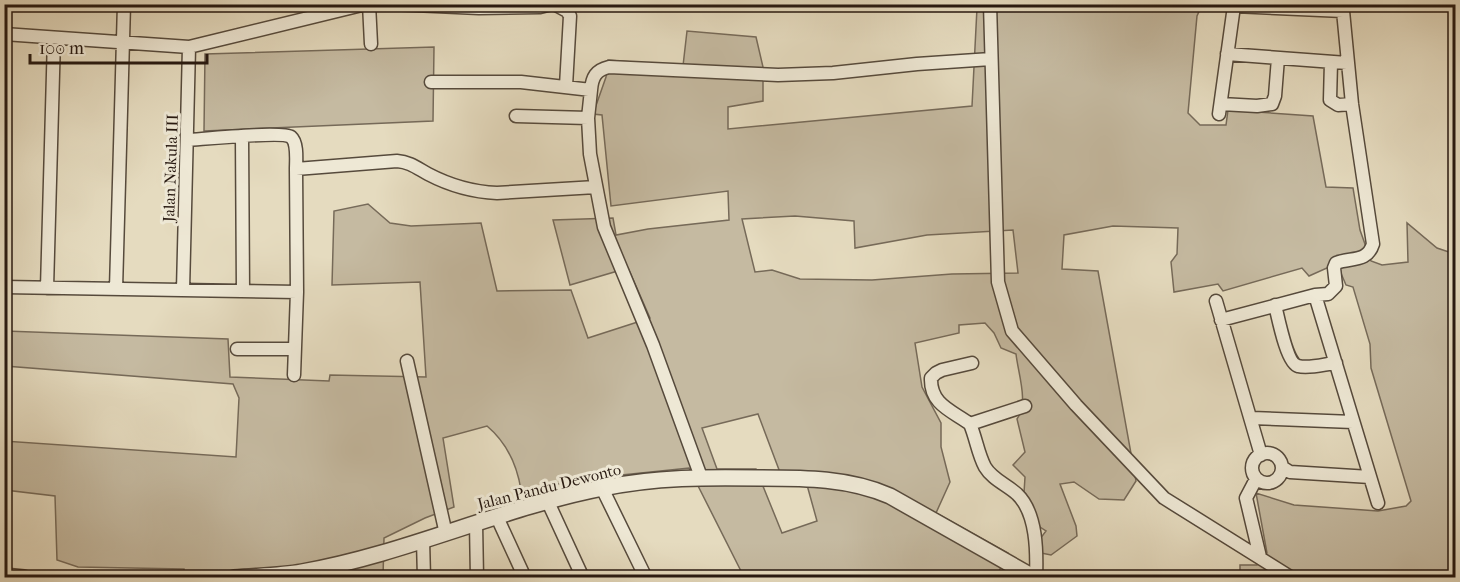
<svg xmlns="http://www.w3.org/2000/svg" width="1460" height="582" viewBox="0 0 1460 582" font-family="'IM FELL French Canon',serif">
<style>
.green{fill:#c5baa1;stroke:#766a59;stroke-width:1.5;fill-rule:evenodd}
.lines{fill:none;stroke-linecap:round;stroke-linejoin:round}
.minor-casing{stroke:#564a3c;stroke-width:15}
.tertiary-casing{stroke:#564a3c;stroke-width:18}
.minor{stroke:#eee8d5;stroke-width:12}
.tertiary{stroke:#eee8d5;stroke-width:15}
.labels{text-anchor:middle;stroke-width:6;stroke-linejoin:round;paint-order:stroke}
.street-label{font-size:16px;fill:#271911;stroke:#eee8d5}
</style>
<rect width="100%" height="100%" fill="#e5dbbf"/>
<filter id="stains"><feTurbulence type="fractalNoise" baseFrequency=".00333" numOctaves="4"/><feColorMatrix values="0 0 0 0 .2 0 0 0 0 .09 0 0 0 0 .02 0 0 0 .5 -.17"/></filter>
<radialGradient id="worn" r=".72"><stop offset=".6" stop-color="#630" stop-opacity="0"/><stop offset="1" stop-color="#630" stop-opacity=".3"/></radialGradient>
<path class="green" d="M1040 4 1202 5 1197 16 1188 113 1200 125H1226L1228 110 1313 116 1326 187 1353 188 1360 230 1371 261 1382 265 1408 262 1407 223 1437 248 1455 254 1456 567 1443 573 1444 577 1244 578 1240 575V565H1257L1267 553 1256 493 1294 505 1378 511 1406 506 1411 501 1371 368 1370 344 1353 287 1346 285 1340 271 1329 267 1309 276 1302 268 1223 291 1218 284 1174 292 1171 262 1177 254 1178 228 1113 226 1064 235 1062 269 1098 271 1136 481 1124 500 1099 499 1074 482 1060 484 1076 526 1077 536 1051 555 1031 551 1046 531 1040 527 1024 493 1025 477 1013 465 1025 452 1017 419C1029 403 1018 373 1016 354L1001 348 994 333 985 323 959 325V333L915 343 922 387 941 423V447L950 482 936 513 1008 553 996 577H744L689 468 602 477 521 490C517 465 506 442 487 426L443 438 454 507 425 518 384 538 383 577 184 578V569L78 567 57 560 55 496 5 490 4 441 236 457 239 398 233 384 5 366V331L228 339 230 377 329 381 330 375 426 377 420 282 332 285 334 211 368 204 390 223 411 226 481 223 497 291 571 290 588 338 650 318 628 268 570 285 553 220 613 218 616 235 648 229 729 220 728 191 611 206 602 115 593 114 606 77 608 60 683 66 687 31 756 37 763 67V101L728 107V129L972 106 977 8 993 7 1017 10ZM795 216 854 221 855 248 927 235 1013 230 1018 273 952 274 872 280 800 279 772 270 755 272 742 219ZM758 414 784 483 807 485 817 521 782 533 756 469H717L702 428Z
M434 47 433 121 204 131 205 54Z"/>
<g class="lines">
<defs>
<path id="minor" d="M369 4 371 44
M391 4 479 8 540 7 552 4
M554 4 567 11 570 16 566 86
M990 4 998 282 1012 331 1076 405 1164 498 1292 578
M4 34 189 47 366 4
M1227 54 1347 63
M1331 62 1330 100 1338 105 1352 104
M431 82H521L591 90C592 77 596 70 609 67L778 75 833 73 917 64 991 59
M591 90 588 118 590 154 604 227 653 345 701 477
M1221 104 1257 106 1272 104 1275 96 1278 58
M1219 114 1234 6 1224 4
M516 116 588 118
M242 137 243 291
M188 140C204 139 282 131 291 137 298 143 296 161 296 169L397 161C410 162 417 168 428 174 449 185 473 192 497 193L596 187
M4 287 297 292
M47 288 54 38
M116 289 124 4
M183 290 189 47
M1315 295 1378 503
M1216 301 1261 455
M1275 305C1278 317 1287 364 1298 366 1309 369 1325 364 1336 363
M1221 320 1315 295 1328 294 1336 286 1334 268 1336 263C1351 257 1367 263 1373 244L1352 104 1343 11 1234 6
M237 349H295
M407 361 446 534
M972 363 942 370 936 373 931 378C930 405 953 411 970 424 976 438 978 454 985 467 992 479 1007 485 1017 494 1037 513 1037 552 1036 578
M294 375 297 292 296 169
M1252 418 1353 422
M970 424 1025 406
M1252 468a15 15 0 1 1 30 0a15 15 0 1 1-30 0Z
M1282 467 1290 472 1370 477
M1256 479 1246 498 1260 557
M602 488 646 578
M548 502 583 578
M497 517 525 578
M476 523 477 578
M423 540 424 578"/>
<path id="tertiary" d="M4 576 24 578
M234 578C256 576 280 576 302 572 405 554 501 508 603 488 655 477 708 477 761 478 805 478 849 478 890 496L1035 578"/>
</defs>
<use href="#minor" class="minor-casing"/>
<use href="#tertiary" class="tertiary-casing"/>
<use href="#minor" class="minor"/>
<use href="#tertiary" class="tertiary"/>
</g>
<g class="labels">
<g class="street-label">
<text transform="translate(170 168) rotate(-88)" y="6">Jalan Nakula III</text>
<text transform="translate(549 486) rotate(-14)" y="6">Jalan Pandu Dewonto</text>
</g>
</g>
<rect width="1460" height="582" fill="none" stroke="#e5dbbf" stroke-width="24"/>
<rect x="6" y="6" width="1448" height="570" fill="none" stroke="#271911" stroke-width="3"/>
<rect x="12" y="12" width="1436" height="558" fill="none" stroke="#271911" stroke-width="1.5"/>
<path d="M30 54v9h177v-9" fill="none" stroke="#271911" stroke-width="3"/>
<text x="39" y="54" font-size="18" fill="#271911" stroke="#eee8d5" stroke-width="4.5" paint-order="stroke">100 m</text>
<rect width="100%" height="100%" filter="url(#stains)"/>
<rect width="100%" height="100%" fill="url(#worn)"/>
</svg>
